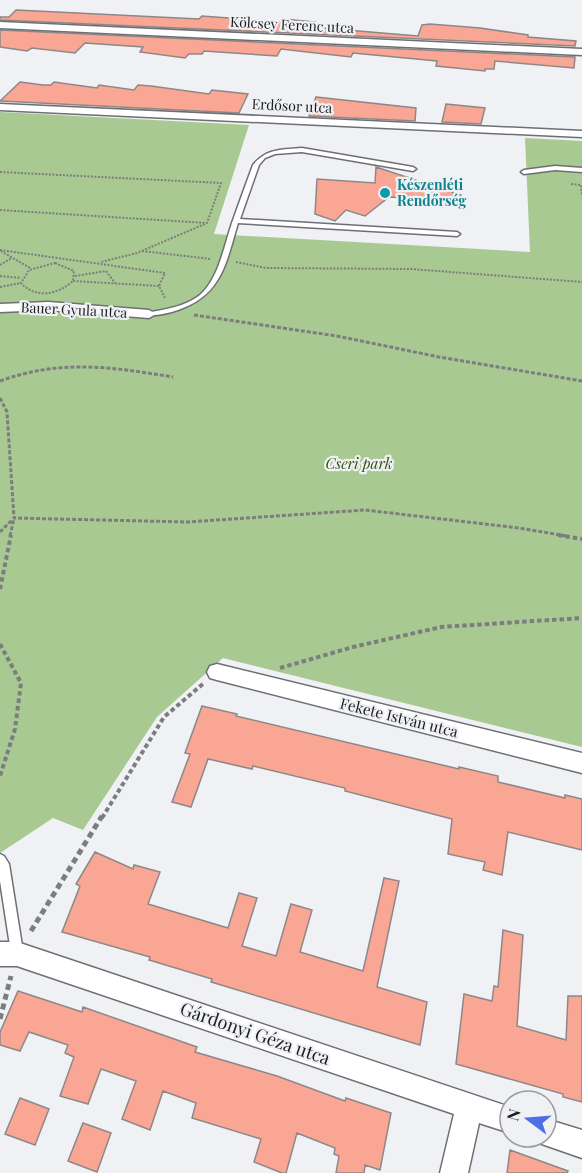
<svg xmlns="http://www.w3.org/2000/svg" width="582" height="1173" viewBox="0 0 582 1173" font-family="'Playfair Display',serif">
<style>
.green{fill:#a8ca92}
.building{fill:#faa694;stroke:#8d8887;stroke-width:1.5}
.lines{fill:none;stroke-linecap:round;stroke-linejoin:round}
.service-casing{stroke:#6e6f73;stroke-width:3}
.minor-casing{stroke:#6e6f73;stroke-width:3}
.path-far3{stroke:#7b7d7f;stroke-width:2;stroke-dasharray:2 1.5;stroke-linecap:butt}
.path-far2{stroke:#7b7d7f;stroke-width:3;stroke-dasharray:4 2;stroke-linecap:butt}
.path-far1{stroke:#7b7d7f;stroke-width:4;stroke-dasharray:4.5 3;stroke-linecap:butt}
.path{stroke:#7b7d7f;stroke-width:5;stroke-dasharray:6 4;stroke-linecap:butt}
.service{fill:#fff;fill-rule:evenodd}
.minor{fill:#fff;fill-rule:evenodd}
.culture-dot{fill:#0f9aa8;stroke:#eff1f5;stroke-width:2}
.labels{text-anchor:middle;stroke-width:4.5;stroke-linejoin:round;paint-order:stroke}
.far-street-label{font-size:14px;fill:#1c1d1e;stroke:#eff1f5}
.far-culture-label{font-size:14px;font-weight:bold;fill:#0d838f;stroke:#eff1f5;text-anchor:start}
.park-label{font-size:15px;font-style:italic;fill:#2f540a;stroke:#eff1f5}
.street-label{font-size:15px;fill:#1c1d1e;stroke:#eff1f5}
.near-street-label{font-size:18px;fill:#1c1d1e;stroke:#eff1f5}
</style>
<rect width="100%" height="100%" fill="#eff1f5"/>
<path class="green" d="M0 112 249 125 214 234 530 252 525 138 582 141V747L223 658 157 717 83 830 53 818 0 853Z"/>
<path class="building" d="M16 10 199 19 202 16 283 22 285 19 315 22 311 27 418 36 422 25 430 24 480 28 528 35V37L576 41 575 46 0 20V17H9Z
M0 30 575 57 574 68 495 61 494 69H485V71L436 66 437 61 353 53 351 57 281 49 277 56 204 51 202 54H189L185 58 140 52 143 47 85 43 75 53 32 48 27 51 0 47Z
M20 82 43 85H51L54 82 97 88 99 85 134 90 138 85 151 86 209 94 212 90 248 94 239 113 0 101Z
M316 97 416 108 415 121 309 116Z
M446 104 485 108 481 124 442 122Z
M376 167 461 195 460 200 389 197 365 216 346 210 335 221 315 214 317 179 375 183Z
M202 706 237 714 236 716 459 769V767L498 776V782L565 798V795L582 799V850L508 832 502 875 483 870 485 862 448 854 452 819 345 791V788L253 766 252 769 208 759 191 807 172 802 190 754 185 753Z
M95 852 133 869 134 865 160 872 148 904 228 928 239 893 257 898 242 946 276 956 291 904 312 910 300 952 363 971 384 878 399 881 377 987 427 1002 420 1045 211 982 212 979 149 960 150 957 62 932 80 886 76 884Z
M503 930 523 935 517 1026 566 1040 568 996H582V1102L563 1097V1094L456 1064 464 994 492 1001 494 986 498 987Z
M18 991 82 1012 83 1007 197 1047 195 1052 277 1076 345 1101 346 1098 391 1113 380 1170 365 1165 364 1173H336L339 1156 334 1154 335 1148 297 1133 286 1173H282L254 1162 261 1139 192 1118 196 1103 163 1091 150 1130 122 1119 136 1081 101 1069 88 1104 60 1096 74 1057 65 1053 68 1045 29 1032 20 1051 0 1045V1032Z
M20 1098 49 1109 35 1145 5 1134Z
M83 1123 111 1133 97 1172 68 1161Z
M510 1150 568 1171 567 1173H507Z"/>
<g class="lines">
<defs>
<path id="service" d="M302 148 413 167 416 169 413 171 302 152 275 154 265 158 259 165 240 219 457 232 460 234 457 236 238 223C226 263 222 295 178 310 169 313 157 316 147 315V313C165 309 185 307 200 295 219 278 224 246 232 223 239 203 246 184 253 165 267 148 281 150 302 148Z
M555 166 582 168V172L555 170 524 174 521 172 524 170Z
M0 854 4 856 9 864 23 952 21 956 17 958 13 956 11 952 0 881Z"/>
<path id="minor" d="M0 22 582 49V55L0 28Z
M0 104 582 131V137L0 110Z
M48 302 149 310 156 314 149 318 48 310 0 312V304Z
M217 664 582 753V773L217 680 210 678 207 672 210 666Z
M0 942H17L510 1107V1133L479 1123 468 1173H440L454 1114 17 966H0Z
M546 1119 582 1130V1158L536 1142 535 1137H546Z"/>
</defs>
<use href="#service" class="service-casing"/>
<use href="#minor" class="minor-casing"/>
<path class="path-far3" d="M0 172 221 183 207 223 137 253 101 262
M571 184 581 185 582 195
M0 210 206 223
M0 250 165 273 159 286 165 298
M1 251 30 268
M142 251 211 259
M236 262 266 268 411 269 582 282
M55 263 74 271 73 281C57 295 36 299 21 283L29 270Z
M0 265 12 258
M0 276 21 278
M75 276 106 271 115 283
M73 281 159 286
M0 287 21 283"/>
<path class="path-far2" d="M194 315 337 336 439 357 582 381
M0 381C61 359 111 367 173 377
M0 398 7 412 14 518 188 522 365 510 519 528 567 536
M0 532 12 520
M10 536 14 518"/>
<path class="path-far1" d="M558 535 582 539
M0 589 11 535
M0 644 21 683 15 729 0 776
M280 668 353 647 441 627 582 618
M102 818 164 717 204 683"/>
<path class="path" d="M31 931 102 816
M0 1019 11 976"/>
<use href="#service" class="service"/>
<use href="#minor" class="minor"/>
</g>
<circle class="culture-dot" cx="385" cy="193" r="6"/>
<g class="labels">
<g class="far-street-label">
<text transform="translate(292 25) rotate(3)" y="5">Kölcsey Ferenc utca</text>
<text transform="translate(292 106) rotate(3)" y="5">Erdősor utca</text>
<text transform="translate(74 310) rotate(3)" y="5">Bauer Gyula utca</text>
</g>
<g class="far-culture-label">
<text x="397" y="190">Készenléti<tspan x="397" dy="16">Rendőrség</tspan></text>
</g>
<g class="park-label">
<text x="359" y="469">Cseri park</text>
</g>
<g class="street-label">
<text transform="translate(399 718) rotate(14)" y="5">Fekete István utca</text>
</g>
<g class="near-street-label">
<text transform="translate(255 1034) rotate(19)" y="6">Gárdonyi Géza utca</text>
</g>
</g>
<g transform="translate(528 1119) rotate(286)"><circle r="28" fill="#eff1f5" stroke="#9b9c9f" stroke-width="1.5"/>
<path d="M0-4.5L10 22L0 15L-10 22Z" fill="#506ee3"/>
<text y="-9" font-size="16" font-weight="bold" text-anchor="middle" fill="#1c1d1e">N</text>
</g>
</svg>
